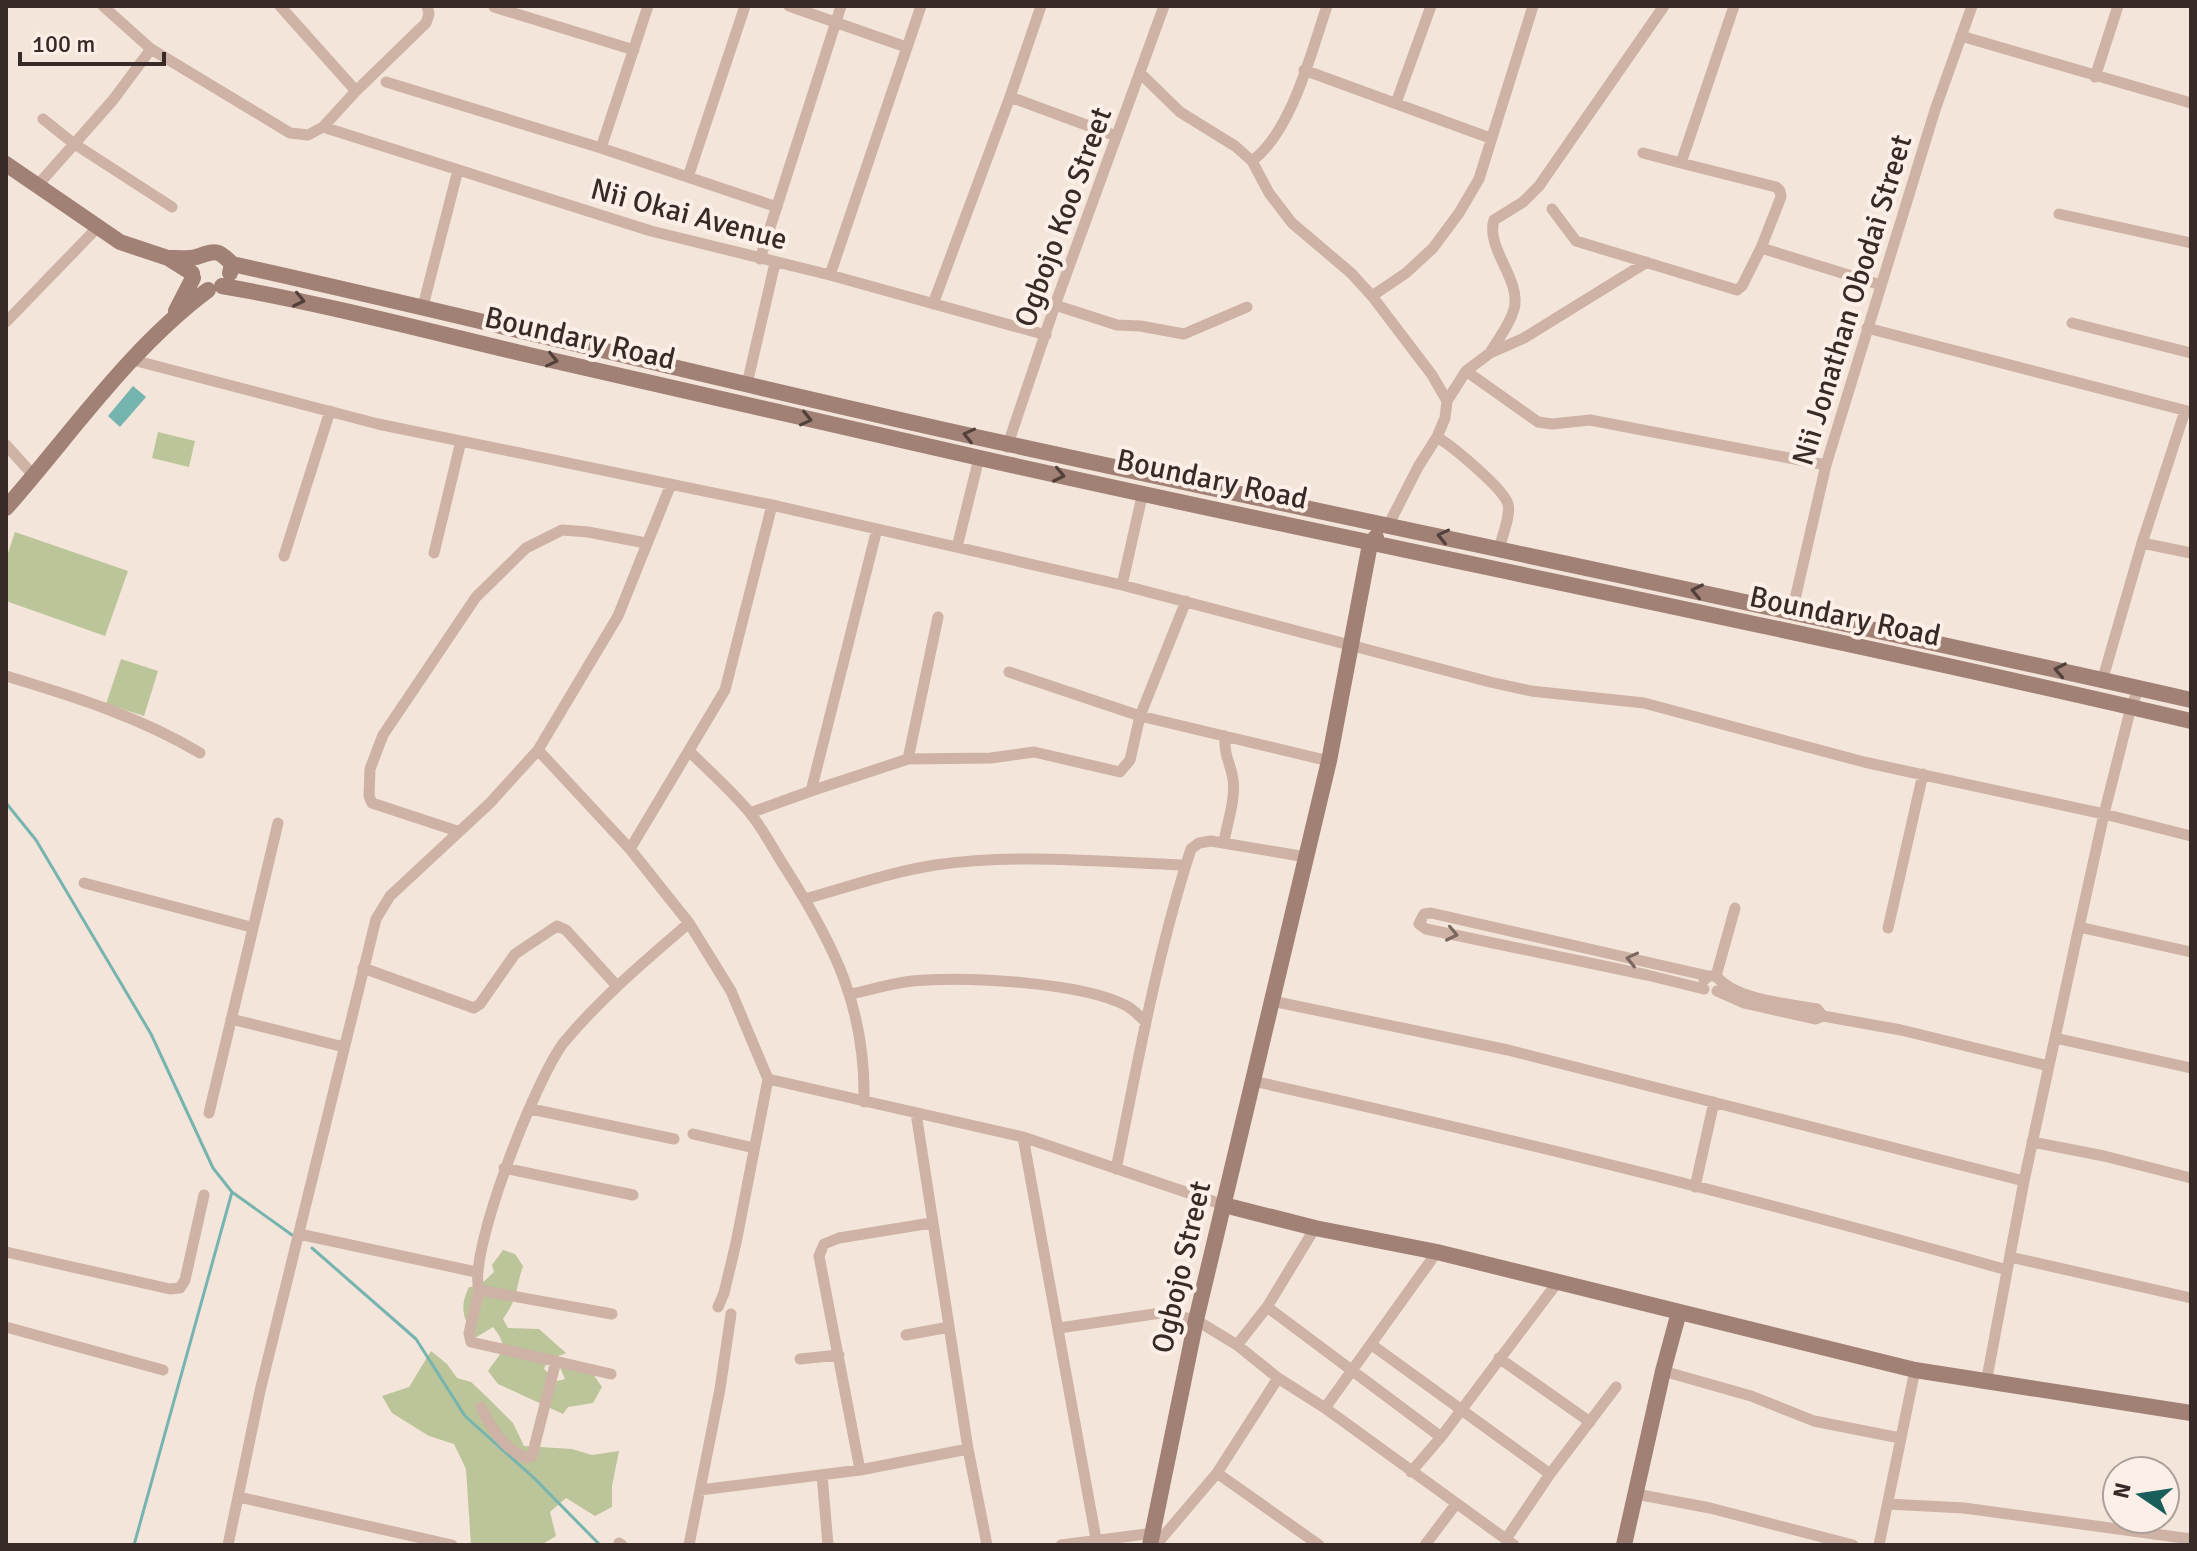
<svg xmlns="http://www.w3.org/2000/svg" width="2197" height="1551" viewBox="0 0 2197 1551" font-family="Signika,sans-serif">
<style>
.green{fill:#bbc599}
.water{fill:#76b4af}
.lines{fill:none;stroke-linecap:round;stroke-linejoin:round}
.stream{stroke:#76b4af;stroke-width:3}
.street{stroke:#cdb2a5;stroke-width:11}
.secondary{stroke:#a18076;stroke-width:16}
.oneway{stroke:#52403b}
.oneway2{stroke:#7b6760}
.labels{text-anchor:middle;stroke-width:8;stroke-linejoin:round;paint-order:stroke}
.street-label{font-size:30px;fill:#382a27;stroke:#fbefe7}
</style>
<rect width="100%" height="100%" fill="#f4e5da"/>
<path class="green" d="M158 432 195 441 189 467 152 458Z
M15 532 128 571 105 636 6 601V559Z
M121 659 158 671 144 716 106 704Z
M503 1250 515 1254 523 1266C515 1290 519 1296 503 1319L508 1328 539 1329 566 1353 547 1361 544 1369 557 1381 565 1379 559 1365 593 1374 602 1387 593 1403 568 1407 563 1414 498 1384 488 1371C501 1351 511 1350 493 1327L475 1338C463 1319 459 1307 469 1287H478L494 1272 492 1265Z
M431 1351 447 1364 457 1378 471 1382 488 1398 513 1423 524 1446 572 1449 592 1455 619 1451 612 1486V1507L595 1516 566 1498 550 1512 556 1536 541 1545H471L466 1469 454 1444 429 1436 392 1413 382 1396 409 1387Z"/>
<path class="water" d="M133 386 146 397 120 427 108 416Z"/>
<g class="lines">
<path class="stream" d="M6 803 36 840 151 1034 213 1168 232 1192 292 1235
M312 1248 416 1339 465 1416 534 1478 600 1545
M134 1545 232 1192"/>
<path class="street" d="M103 6 151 49 290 133 308 135 323 127 356 91 426 23 429 14 427 6
M280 6 356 91
M789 6 906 47
M1734 6 1681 163 1776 187 1780 191 1781 197 1761 248
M494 7 634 50
M1961 36 2191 103
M1304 70 1490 138
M1140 73 1180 112 1235 146 1252 161 1269 193 1292 223 1351 273 1372 296 1432 375 1447 401
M2095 77 2118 6
M386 82 601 148 777 207
M1010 97 1116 136
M1396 103 1431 6
M43 119 73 143 172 207
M323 127 651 231 830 275 1046 335
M601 148 648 6
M1643 153 1681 163
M1252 161C1292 131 1311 53 1327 6
M688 177 745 6
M37 186 113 100 151 49
M1552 209 1576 241 1737 290 1742 286 1761 248 1881 285
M2059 214 2191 243
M760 259 841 6
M830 275 921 6
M1372 296 1406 273 1433 248 1459 213 1479 179 1533 6
M933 304 1010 97 1041 6
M1055 305 1117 325 1140 326 1184 334 1247 307
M423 306 458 170
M6 322 97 228
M2072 323 2191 353
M1867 328 2191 412
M1490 353C1498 339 1510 325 1514 309 1522 280 1485 248 1494 220L1523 202 1539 186 1664 6
M133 360 378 424 772 505 1122 585 1490 682 1531 691 1644 703 1864 762 2104 814 2191 836
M1466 371 1538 422 1552 424 1590 420 1826 465
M747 384 775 263
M1437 437C1452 446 1503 488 1508 504 1511 516 1502 536 1499 549
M6 445 34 476
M1007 447 1055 305 1164 6
M1389 524 1418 467 1437 437 1445 418 1447 401 1466 371 1490 353 1524 338 1647 262
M2142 543 2191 553
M957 547 979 458
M434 553 461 441
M284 556 330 411
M1122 585 1143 492
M1792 612 1826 465 1935 110 1972 6
M1009 672 1140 716 1329 761
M6 676C73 696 140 717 200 753
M2103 678 2142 543 2185 411
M538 750 630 849 689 923 731 991 768 1079 736 1243 724 1293 718 1307
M690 752C710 772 732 791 750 813 764 830 774 851 786 869 835 946 866 1009 864 1102
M908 759 938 617
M811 791 908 759 991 758 1034 752 1120 772 1130 760 1140 716 1186 601
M750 813 811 791 877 529
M457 831 372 803 369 796 370 769 383 735 476 597 526 548 562 530 588 532 646 543
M1224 842C1227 823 1236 799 1233 779 1230 761 1224 757 1225 736
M630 849 725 690 772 505
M84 883 251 927
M805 899C848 887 891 872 935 865 1018 853 1103 862 1186 865
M2079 927 2191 952
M1888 928 1923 774
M363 968 474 1008 480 1004 515 954 557 926 566 930 617 986
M1716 976 1735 908
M1704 980 1708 976H1716C1737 1001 1787 1003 1817 1009L1823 1016
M1704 989 1647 975 1426 929 1419 924 1424 914 1431 913 1708 976
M1717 991 1744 1003 1815 1019 1823 1016 1901 1030 2049 1066
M851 994C871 990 892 983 912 981 964 976 1082 982 1127 1006 1134 1010 1140 1017 1146 1022
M1272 1001 1508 1050 2024 1181
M231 1019 344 1047
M2055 1038 2191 1068
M768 1079 1023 1137 1224 1205
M1253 1081C1506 1137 1758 1199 2007 1270
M531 1109 674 1139
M209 1113 278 823
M916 1113 968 1449 987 1545
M693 1134 754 1148
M1023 1137 1096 1539
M2032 1142 2104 1156 2191 1178
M504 1168 633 1195
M1116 1169C1138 1062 1157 953 1191 849L1199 843 1211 841 1306 857
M1695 1187 1714 1102
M299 1234 476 1272
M6 1252 170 1289 180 1288 185 1280 204 1195
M2010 1257 2191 1298
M479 1290 469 1333 471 1342 611 1374
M1267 1307 1441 1437
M612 1314 479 1290C467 1253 538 1073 565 1041 602 997 646 960 689 923
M6 1327 163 1370
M1059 1328 1161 1313 1196 1320 1237 1345 1278 1378 1325 1408 1514 1545
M906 1335 949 1327
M1237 1345 1267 1307 1315 1228
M1372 1345 1550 1474
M1499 1358 1590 1422
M800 1359 839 1355
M1663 1371 1751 1396 1814 1421 1900 1438
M1986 1383 2024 1181 2079 927 2104 814 2131 707 2139 688
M481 1407C490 1427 505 1449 526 1458L532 1456 556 1361
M1325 1408 1437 1252
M860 1470 819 1256 824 1244 839 1238 931 1223
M1411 1472 1441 1437 1557 1283
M1217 1473 1319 1545
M822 1475 828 1545
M700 1490 860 1470 968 1449
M1636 1494 1710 1508 1853 1545
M239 1497 452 1545
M1888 1504 1964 1508 2191 1539
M1506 1539 1550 1474 1616 1387
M619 1543 622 1545
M228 1545 260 1391 376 919 390 896 490 803 538 750 618 616 671 484
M689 1545 720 1389 731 1314
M1061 1545 1154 1533
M1156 1545 1217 1473 1278 1378
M1425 1545 1456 1504
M1879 1545 1915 1370"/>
<path class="secondary" d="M6 164 120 242 168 258 192 273
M168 258C177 258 188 259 196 257 215 251 217 248 232 264L230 273
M232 264C491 321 749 388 1008 444 1402 530 1798 611 2191 700
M222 286C326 304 427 331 529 355 683 391 838 426 993 461 1392 550 1793 628 2191 721
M176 311 193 278
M6 508C71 434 129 349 208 290
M1224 1205 1315 1228 1437 1252 1915 1370 2191 1413
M1150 1545 1196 1320 1329 761 1370 544 1376 537
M1624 1545 1663 1371 1679 1312"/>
</g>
<defs><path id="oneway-chevron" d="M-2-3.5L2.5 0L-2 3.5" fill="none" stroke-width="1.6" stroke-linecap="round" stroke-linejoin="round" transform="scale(2)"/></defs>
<g class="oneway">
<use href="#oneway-chevron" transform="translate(299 300) rotate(12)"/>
<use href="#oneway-chevron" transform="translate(552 360) rotate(13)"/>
<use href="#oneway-chevron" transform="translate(806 419) rotate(13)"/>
<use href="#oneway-chevron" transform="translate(969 435) rotate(-167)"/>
<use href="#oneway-chevron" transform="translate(1059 475) rotate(12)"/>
<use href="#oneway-chevron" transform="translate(1443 536) rotate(-167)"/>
<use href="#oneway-chevron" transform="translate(1697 591) rotate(-168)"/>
<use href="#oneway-chevron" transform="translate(2060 670) rotate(-169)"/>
</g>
<g class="oneway2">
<use href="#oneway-chevron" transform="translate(1452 934) rotate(12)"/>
<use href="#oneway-chevron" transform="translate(1632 959) rotate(-167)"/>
</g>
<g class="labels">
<g class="street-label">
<text transform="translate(689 214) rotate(15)" y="10">Nii Okai Avenue</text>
<text transform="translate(1063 217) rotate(-70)" y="10">Ogbojo Koo Street</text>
<text transform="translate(1852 300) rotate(-73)" y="10">Nii Jonathan Obodai Street</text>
<text transform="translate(580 338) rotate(13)" y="10">Boundary Road</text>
<text transform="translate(1212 479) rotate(12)" y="10">Boundary Road</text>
<text transform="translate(1845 616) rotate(12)" y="10">Boundary Road</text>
<text transform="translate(1181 1267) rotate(-77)" y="10">Ogbojo Street</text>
</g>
</g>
<rect width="2197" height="1551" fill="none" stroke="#382a27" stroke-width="16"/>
<g transform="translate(2141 1495) rotate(283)"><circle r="38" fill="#fbefe7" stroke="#ada09a" stroke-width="2"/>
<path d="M0-6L14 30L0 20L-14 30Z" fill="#185e5a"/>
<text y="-12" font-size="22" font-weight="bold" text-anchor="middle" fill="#382a27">N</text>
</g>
<path d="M20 52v12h144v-12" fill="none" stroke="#382a27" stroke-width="4"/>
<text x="32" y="52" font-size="24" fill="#382a27" stroke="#fbefe7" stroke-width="6" paint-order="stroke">100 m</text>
</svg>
